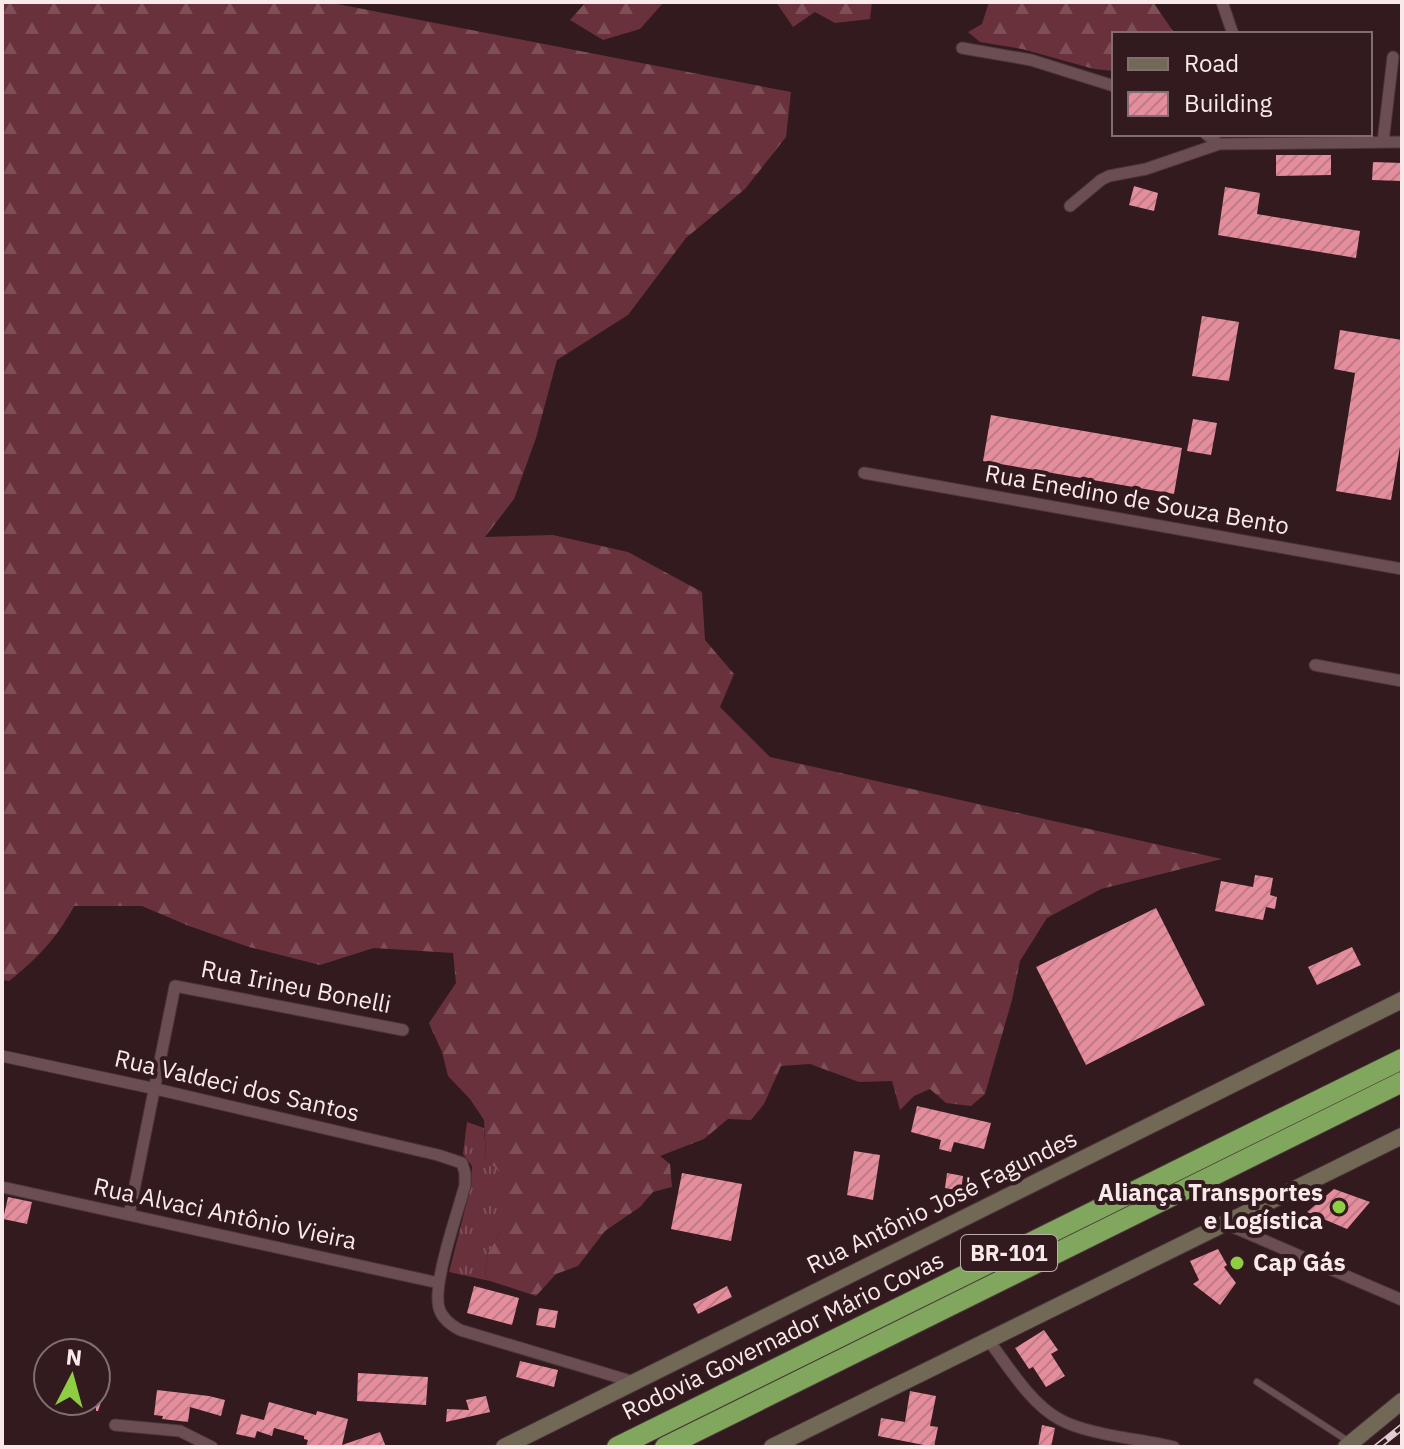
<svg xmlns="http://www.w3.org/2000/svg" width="1404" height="1449" viewBox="0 0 1404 1449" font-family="'IBM Plex Sans',sans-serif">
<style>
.forest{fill:url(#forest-firs)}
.park{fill:url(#park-tufts)}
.building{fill:url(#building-hatch)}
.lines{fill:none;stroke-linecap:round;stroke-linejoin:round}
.service-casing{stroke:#4a363a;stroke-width:8}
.minor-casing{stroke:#4a363a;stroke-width:13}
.secondary-casing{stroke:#4a363a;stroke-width:18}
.motorway-casing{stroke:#4a363a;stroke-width:22}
.service{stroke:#6b4e52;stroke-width:6}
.minor{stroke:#6b4e52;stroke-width:11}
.secondary{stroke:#726856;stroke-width:16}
.motorway{stroke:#81a65e;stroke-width:20}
.rail-casing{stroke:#dfcdd0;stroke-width:7}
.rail{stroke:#321a1e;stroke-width:4;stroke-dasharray:12;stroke-linecap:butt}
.poi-dot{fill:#8fcd42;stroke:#321a1e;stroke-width:3}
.labels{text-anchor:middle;stroke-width:8;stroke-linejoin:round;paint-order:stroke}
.shield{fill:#321a1e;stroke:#beabae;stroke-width:2}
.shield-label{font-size:22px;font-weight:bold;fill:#fae9eb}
.street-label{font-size:24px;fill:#fae9eb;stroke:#321a1e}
.poi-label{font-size:24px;font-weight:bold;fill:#fae9eb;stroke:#321a1e;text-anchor:end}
</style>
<defs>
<pattern id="forest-firs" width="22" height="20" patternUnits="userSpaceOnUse" patternTransform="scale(2)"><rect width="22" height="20" fill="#69313c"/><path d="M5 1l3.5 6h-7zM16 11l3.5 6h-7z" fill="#7f4f58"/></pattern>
<pattern id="park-tufts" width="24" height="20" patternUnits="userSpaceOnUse" patternTransform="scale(2)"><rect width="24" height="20" fill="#69313c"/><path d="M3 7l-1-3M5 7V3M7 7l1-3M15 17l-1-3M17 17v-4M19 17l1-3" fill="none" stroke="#7f4f58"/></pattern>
<pattern id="building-hatch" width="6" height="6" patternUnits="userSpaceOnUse" patternTransform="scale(2)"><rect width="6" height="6" fill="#e58d9c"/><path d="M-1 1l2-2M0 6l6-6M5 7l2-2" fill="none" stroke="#be7b86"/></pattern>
</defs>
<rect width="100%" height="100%" fill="#321a1e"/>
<path class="forest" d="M2 2H327L791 92 786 137 745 189 686 238 628 315 557 360 536 438 514 499 485 537 553 535 628 552 702 592 705 640 734 674 720 707 770 757 1222 859 1101 889 1047 918 1020 961 1012 1000 985 1094 971 1106 946 1103 930 1089 914 1096 900 1110 892 1081 859 1082 810 1064 781 1066 764 1104 751 1120 728 1119 704 1139 660 1156 670 1164 672 1187 653 1192 640 1207 605 1231 578 1266 556 1274 536 1296 490 1281 485 1276 488 1253 501 1230 486 1159 484 1120 470 1099 448 1076 442 1052 429 1023 456 983 453 953 374 948 320 965 249 947 189 926 142 906H74C57 938 37 959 9 981L2 980Z
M586 2H664L640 29 603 40 570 20Z
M776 2H872L870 19 835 23 815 12 793 27Z
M989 2H1153L1175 34H1114V71L1094 69 1022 49 980 42 968 32 982 24Z"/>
<path class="park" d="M467 1122 484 1128 486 1159 501 1173 508 1205 501 1230 488 1253 485 1276 490 1281 449 1272 471 1186 472 1166 463 1154Z"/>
<path class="building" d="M1276 155H1331V175L1276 176Z
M1373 162 1402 163V181L1372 180Z
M1134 186 1158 193 1154 211 1129 205Z
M1225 187 1260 193 1257 214 1360 231 1356 258 1218 235Z
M1202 316 1239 322 1229 381 1192 376Z
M1340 330 1402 340V435L1391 500 1336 491 1355 373 1334 369Z
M991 415 1182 448 1174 494 983 461Z
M1193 419 1217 423 1211 455 1187 451Z
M1255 875 1273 878 1270 895 1277 897 1275 909 1266 907 1263 920 1215 911 1221 881 1253 887Z
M1156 908 1205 1005 1086 1065 1036 967Z
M1352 947 1361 965 1317 985 1308 967Z
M917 1106 991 1123 984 1149 954 1142 951 1152 939 1149 941 1140 911 1132Z
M854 1151 880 1155 873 1200 847 1195Z
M682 1173 742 1184 731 1241 671 1229Z
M947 1173 963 1176 961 1191 945 1188Z
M1334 1189 1370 1202 1347 1229 1307 1212Z
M8 1197 32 1202 27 1224 3 1219Z
M1218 1249 1227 1265 1224 1267 1236 1283 1220 1305 1193 1284 1199 1280 1190 1261Z
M474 1286 519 1298 512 1325 467 1313Z
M727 1286 732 1297 698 1314 693 1304Z
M539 1308 558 1311 555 1328 536 1325Z
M1044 1330 1058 1350 1051 1354 1065 1376 1046 1387 1033 1367 1029 1369 1015 1348Z
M520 1361 558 1370 554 1387 516 1377Z
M96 1370 110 1375 98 1411H96Z
M358 1373 428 1377 426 1405 357 1401Z
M157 1390 209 1396 225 1400 221 1416 190 1407 188 1422 162 1419 163 1416 154 1415Z
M910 1391 936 1396 930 1426 938 1427 934 1447 878 1436 881 1418 905 1422Z
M486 1396 490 1412 446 1422 447 1409 469 1410 466 1400Z
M269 1402 316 1415 317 1411 348 1419 342 1445 380 1432 386 1447H306L308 1440 304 1439V1436L274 1428 272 1436 257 1431 255 1438 236 1434 241 1414 264 1420Z
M1042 1425 1055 1428 1051 1447H1038Z"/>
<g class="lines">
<defs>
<path id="service" d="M1257 1382 1348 1441"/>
<path id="minor" d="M1222 2 1233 34
M962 48 1031 60 1114 86
M1206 134 1219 144 1402 142
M1383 142 1393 57
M1070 206 1101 180 1109 176 1146 169 1219 144
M864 473 1402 569
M1315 665 1402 681
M2 1056 156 1089 438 1155 462 1163 465 1173V1185C458 1212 432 1284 439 1308 442 1319 451 1325 460 1330L634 1382
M2 1187 439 1283
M129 1215 175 986 403 1030
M1226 1224 1402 1300
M989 1341C1009 1367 1030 1403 1059 1419 1087 1435 1142 1439 1174 1447
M115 1425 180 1431 212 1447"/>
<path id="secondary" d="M504 1447 1402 1000
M772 1447 1402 1136
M1346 1447 1402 1401"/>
<path id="motorway" d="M617 1447 1402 1059
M665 1447 1402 1082"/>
</defs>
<use href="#service" class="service-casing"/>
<use href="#minor" class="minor-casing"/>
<use href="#secondary" class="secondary-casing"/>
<use href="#motorway" class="motorway-casing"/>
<use href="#service" class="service"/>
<use href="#minor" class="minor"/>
<use href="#secondary" class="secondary"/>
<use href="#motorway" class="motorway"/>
<defs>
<path id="rail" d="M1377 1447 1402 1427"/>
</defs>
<use href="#rail" class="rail-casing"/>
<use href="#rail" class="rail"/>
</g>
<g class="poi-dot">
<circle cx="1339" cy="1207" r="8"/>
<circle cx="1237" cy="1263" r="8"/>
</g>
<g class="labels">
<rect class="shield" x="961" y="1235" width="96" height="36" rx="6"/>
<g class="shield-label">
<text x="1009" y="1261">BR-101</text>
</g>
<g class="street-label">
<text transform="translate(1137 500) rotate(10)" y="8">Rua Enedino de Souza Bento</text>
<text transform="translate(296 987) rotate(11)" y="8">Rua Irineu Bonelli</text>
<text transform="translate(237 1086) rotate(13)" y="8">Rua Valdeci dos Santos</text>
<text transform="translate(942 1202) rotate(-26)" y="8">Rua Antônio José Fagundes</text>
<text transform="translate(225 1214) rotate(12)" y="8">Rua Alvaci Antônio Vieira</text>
<text transform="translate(783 1336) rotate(-26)" y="8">Rodovia Governador Mário Covas</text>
</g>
<g class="poi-label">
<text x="1323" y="1201">Aliança Transportes<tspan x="1323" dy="28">e Logística</tspan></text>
<text x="1253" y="1271" text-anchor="start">Cap Gás</text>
</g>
</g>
<rect width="1404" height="1449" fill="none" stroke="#fae9eb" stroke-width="8"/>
<rect x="1112" y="32" width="260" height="104" fill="#321a1e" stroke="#826d70" stroke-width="2"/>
<rect x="1128" y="58" width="40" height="12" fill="#726856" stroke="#826d70" stroke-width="2"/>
<text x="1184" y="72" font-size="24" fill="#fae9eb">Road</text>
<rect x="1128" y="92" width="40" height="24" fill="url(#building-hatch)" stroke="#826d70" stroke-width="2"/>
<text x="1184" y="112" font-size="24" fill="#fae9eb">Building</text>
<g transform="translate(72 1377) rotate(6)"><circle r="38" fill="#321a1e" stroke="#826d70" stroke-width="2"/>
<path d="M0-6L14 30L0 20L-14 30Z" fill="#8fcd42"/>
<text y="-12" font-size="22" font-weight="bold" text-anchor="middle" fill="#fae9eb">N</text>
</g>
</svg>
